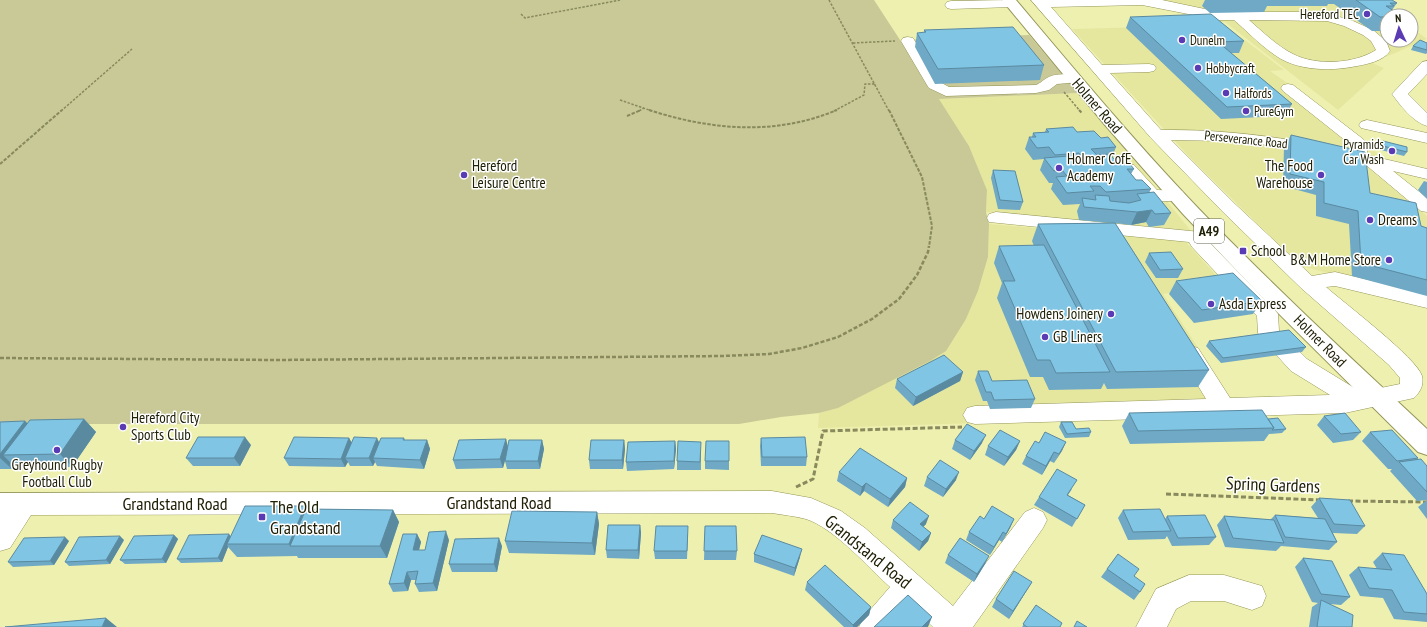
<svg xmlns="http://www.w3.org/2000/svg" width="1427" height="627" viewBox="0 0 1427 627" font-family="'PT Sans Narrow',sans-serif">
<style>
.built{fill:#e5e79f}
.green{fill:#c8c997}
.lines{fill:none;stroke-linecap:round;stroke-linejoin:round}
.minor-casing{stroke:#959659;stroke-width:1}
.highway-casing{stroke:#959659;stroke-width:2}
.path-far3{stroke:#88895c;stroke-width:1.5;stroke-dasharray:2.5 1.5;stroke-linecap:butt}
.path-far2{stroke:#88895c;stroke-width:2;stroke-dasharray:3.5 1.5;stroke-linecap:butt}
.path-far1{stroke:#88895c;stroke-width:2.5;stroke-dasharray:4 2;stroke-linecap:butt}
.path{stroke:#88895c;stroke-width:3;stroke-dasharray:5 2.5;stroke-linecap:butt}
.minor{fill:#fff;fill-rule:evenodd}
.highway{fill:#fff;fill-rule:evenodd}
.wall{fill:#6fa9c5}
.shaded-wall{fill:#5a8aa0}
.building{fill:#81c5e5;stroke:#5a8aa0}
.poi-dot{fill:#5a3bb3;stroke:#fff;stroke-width:1.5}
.labels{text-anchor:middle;stroke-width:3;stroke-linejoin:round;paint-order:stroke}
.far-poi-label{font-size:13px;fill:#202007;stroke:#fff;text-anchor:start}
.far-street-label{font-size:13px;fill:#202007;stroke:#fff}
.shield{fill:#fff;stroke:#636351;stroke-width:1}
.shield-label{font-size:14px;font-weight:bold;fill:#202007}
.street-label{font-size:15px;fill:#202007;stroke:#fff}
.poi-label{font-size:15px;fill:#202007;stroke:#fff;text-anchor:start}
.near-street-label{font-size:18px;fill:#202007;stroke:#fff}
.near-poi-label{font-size:18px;fill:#202007;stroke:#fff;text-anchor:start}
</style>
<rect width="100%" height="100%" fill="#eef0b0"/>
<path class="built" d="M1127 0H1371L1387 16V40H1411V27L1427 39 1372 63 1384 68 1338 110 1225 22 1205 23 1198 16Z
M1225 25 1284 70 1270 71 1326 110 1391 165H1365L1427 216V299L1301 266 1194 162 1072 29Z
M1078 93 1109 129 1191 231 986 212 987 190 969 146 939 99Z
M989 224 1185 241 1224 284 1163 294 1242 415 818 428 819 413 838 408 966 319 978 291 988 257Z"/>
<path class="green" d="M0 0H874L932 89 904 40 1029 35 1078 93 939 99 969 146 987 190 986 212 989 224 988 257 978 291 966 319 946 351 930 361 838 408 819 413 781 417 739 424H0Z"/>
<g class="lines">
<defs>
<path id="minor" d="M1015 0 1018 3 1016 6 1012 7 951 9 947 8 945 5 947 2 951 1Z
M1031 0H1162L1219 12H1323L1353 21 1373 30 1386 41 1390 51C1383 61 1368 64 1357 66 1333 71 1303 71 1281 59 1264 49 1249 33 1234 20H1219L1142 5 1051 7 1102 65 1149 64 1154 65 1156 68 1154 71 1149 72 1110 73 1161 130C1226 129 1288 138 1351 151V145L1283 91 1281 88 1283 85 1288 84 1293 85 1363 139 1367 144V155L1427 169V179L1393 171 1427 198V212L1421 211 1366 165 1294 150 1260 144 1226 141 1171 140 1235 204 1312 276 1335 272 1427 294V308L1335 286 1326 287C1343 302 1418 359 1422 376 1424 386 1420 392 1414 398L1345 413 975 424 967 422 963 415 967 408 975 406 1206 399 1179 354 1182 348 1190 346 1198 348 1230 398 1330 395 1291 371 1261 338 1258 333 1257 316 1192 247 1189 242 989 222 987 218 989 214 996 212 1221 234 1223 238 1221 242 1211 244 1274 309 1278 314 1279 331 1307 359 1361 392 1400 384V378L1389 365 1301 288 1223 212 1151 138ZM1249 20 1327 21 1344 26 1363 35 1371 41 1376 50C1354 64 1316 66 1293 54 1277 46 1263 32 1249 20Z
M908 37 913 38 940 82 949 87 1036 85C1041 83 1043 80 1047 78 1055 73 1071 74 1079 76L1081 79 1079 82 1057 84 1049 90 1036 93 946 96 929 88 927 85 901 41 903 38Z
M1427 61V74L1408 94 1427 113V126C1413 122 1400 105 1392 94L1422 62Z
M1367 120 1427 133V143L1361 128 1359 125 1361 122Z
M1128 164 1134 165 1157 190 1182 191 1185 195 1182 199C1171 202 1157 202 1146 199L1119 169 1122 165Z
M772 491 811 498 841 511 865 528 953 606 1025 512 1034 508 1043 512 1047 520 1043 528 973 627H933L911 606 893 627H859L864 617 890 587C868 567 834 528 806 519 795 516 783 515 772 513L31 515 10 548 0 551V493Z
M1189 575H1224L1262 586 1266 596 1262 606 1252 610 1224 601H1191L1176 609 1167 627H1136L1156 589Z"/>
<path id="highway" d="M1002 0H1016C1075 70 1134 141 1197 207 1271 284 1349 356 1427 429V455L1418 452 1261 296 1183 214 1105 125Z"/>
</defs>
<use href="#minor" class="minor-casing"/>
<use href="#highway" class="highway-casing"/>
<path class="path-far3" d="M829 0 889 111
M521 14 525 18 620 0
M853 43 895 41
M1064 92 1080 111
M620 100 652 111
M61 111 132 49
M639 111 644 108
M834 111 864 95 865 84H876"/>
<path class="path-far2" d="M649 110C711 130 775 136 837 110
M889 110 922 177 932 226 929 247
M1079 110 1082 113
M627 116 641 110
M0 164 62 110"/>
<path class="path-far1" d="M0 358 277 360 723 356 769 354 802 348 838 337 872 319 899 299 917 275 928 252 929 246"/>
<path class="path" d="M796 487 813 479 823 431 962 427
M1166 494 1321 500
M1348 501 1427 502"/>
<use href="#minor" class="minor"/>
<use href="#highway" class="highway"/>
</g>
<path class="wall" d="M1205 0H1392L1397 3 1392 10 1387 16V31H1372L1334 4H1328L1327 6H1267L1264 12 1210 13 1202 6Z
M1130 17 1244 41 1239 53H1231L1292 104 1285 116 1221 119 1126 28Z
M924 30 1044 65 1040 80 935 84 915 47 917 33H924Z
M1427 43V53L1426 54 1411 50 1413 46Z
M1046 129 1077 132 1101 138 1116 147 1112 157 1118 164 1134 169 1131 174 1136 180 1151 189 1149 193 1171 213 1164 225 1149 227 1146 222 1131 225 1115 223 1209 370 1198 387 1107 389 1104 383 1101 389 1049 390 1043 377H1030L997 298 1002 283 994 263 999 246H1034L1032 241 1038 224 1113 223 1079 220 1077 211 1080 204 1063 205 1051 189 1053 183H1049L1040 170 1044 159 1033 160 1025 149 1029 137H1032L1033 133 1045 132Z
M1291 135 1370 193 1421 226 1427 228V296L1352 276 1349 224 1316 216V195L1283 186 1284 147Z
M1383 141 1407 152 1404 156 1381 150 1380 145Z
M993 170 1023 202 1020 210 998 209 991 178Z
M1424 181 1427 182V199L1418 190Z
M1149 253 1183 269 1178 278H1156L1145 262Z
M1176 281 1262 301 1253 314 1194 323 1169 294Z
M1209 341 1306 347 1302 352 1221 363 1206 346Z
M978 371 992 381 1035 399 1031 408 990 409 987 401H983L975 380Z
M963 372 960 381 913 406 895 388 897 379Z
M1129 413 1268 419 1286 429 1282 433 1269 434 1264 441 1130 444 1122 426Z
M1324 416 1361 432 1353 440 1333 443 1317 425Z
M84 419 96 432 72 467H16L14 466 12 469H0V422L25 421 27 423Z
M1061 422 1076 429 1091 432 1089 437 1065 438 1059 427Z
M1370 432 1418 458 1417 460 1427 466V519L1418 507 1427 500 1417 501 1390 471 1392 469H1388L1362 441Z
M349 438 352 443 379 442 404 438 405 440H427L430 449 424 469 377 466 375 462 373 466H350L348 462 345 467 289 466 284 458Z
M761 438 807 457 806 466H761L760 446Z
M506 439 508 447 542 440 544 449 540 469H507L505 461 503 468 456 469 453 460Z
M624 440 625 449 623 469H590L589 460Z
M955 440 982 443 970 460 952 449Z
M675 441 676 449 674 469 627 471 626 462Z
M729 441V470L705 469V461Z
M1020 441 1016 450 1004 466 985 455 988 446Z
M1066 442 1054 463 1050 461 1042 475 1022 464 1026 456 1039 443Z
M251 445 240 466H193L186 458Z
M701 450V470H677V461Z
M839 472 907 478 905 487 888 507 864 491 860 496 837 481Z
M927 477 956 480 943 497 924 486Z
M1072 489 1068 495 1085 505 1072 527 1034 505 1039 497Z
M1319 498 1365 526 1357 534 1333 533 1337 542 1329 550 1281 546 1276 551 1225 547 1217 525 1224 516 1270 520 1275 515 1318 518 1311 507Z
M307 509 393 510 399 522 387 558H298L297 556 237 557 228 547 222 562 181 563 177 559 231 536Z
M1123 510 1165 519 1167 516 1216 537 1209 545 1172 546 1167 536 1165 539 1128 540 1118 518Z
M597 512 599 524 595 555 509 553 505 541Z
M984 519H1014L1010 528 1002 542 999 540 990 555 966 540 969 532Z
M893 520 926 524 923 527 931 533 928 541 919 551 891 528Z
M640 525 641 533 639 559 607 558 606 550Z
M705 526 737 551 736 560H704Z
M417 534 421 542 419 550H425L449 540 437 591 419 592 415 584 416 580H411L408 591 393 592 389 584Z
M688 534 687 559H655L654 551Z
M174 535 178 539 166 563 125 564 120 560Z
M124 540 110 564 69 566 65 562Z
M69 541 54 565 13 567 8 562Z
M502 546 497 572H452L449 564Z
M1382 553 1427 594V622L1394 619 1383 598 1360 596 1349 575 1358 567 1377 569 1373 562Z
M754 554 800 557 794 576 754 562Z
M1118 554 1134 576 1140 592 1134 600 1101 577Z
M948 555 985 564 974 582 945 563Z
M1303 558 1350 597 1341 605 1330 604 1352 627H1309L1312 607 1318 603 1312 602 1295 567Z
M807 582 871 607 869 615 857 627H844L805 590Z
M1032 582 1009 619 992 607 996 599Z
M1036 605 1060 627H1022Z"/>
<path class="shaded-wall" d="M1152 210 1146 222 1131 225 1137 212Z
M963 372 960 381 913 406 916 397Z
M84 419 96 432 72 467 60 454Z
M25 421 37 434 3 455 14 466 12 469 0 458V454Z
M986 435 982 443 970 460 974 451Z
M245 437 251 445 240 466 234 458Z
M349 438 354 447 345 458 348 462 345 467 341 459Z
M377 438 381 446 373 458 375 462 373 466 369 458Z
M506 439 508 448 503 468 500 459Z
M427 440 430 449 424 469 420 460Z
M542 440 544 449 540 469 538 461Z
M624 440 625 449 623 469 622 460Z
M675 441 676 449 674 469V461Z
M1020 441 1016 450 1004 466 1008 457Z
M1066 442 1062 451 1054 463 1059 454Z
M1054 452 1050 461 1042 475 1046 466Z
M959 472 956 480 943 497 946 489Z
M907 478 905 487 888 507 890 499Z
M866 483 864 491 860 496 862 487Z
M305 506 313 518 290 546 289 544Z
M393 510 399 522 387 558 380 546Z
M597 512 599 524 595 555 592 543Z
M929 516 926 524 917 533 920 524Z
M1014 519 1010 528 1002 542 1006 534Z
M640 525 641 533 639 559 638 550Z
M446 531 449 540 437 591 433 583Z
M1003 532 999 540 990 555 994 547Z
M931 533 928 541 919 551 922 542Z
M229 534 232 538 227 544 228 547 222 562 218 558Z
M417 534 421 542 417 558 413 550Z
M174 535 178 539 166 563 162 559Z
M120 536 124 540 110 564 106 560Z
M65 537 69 541 54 565 50 561Z
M499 538 502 546 497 572 494 564Z
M802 549 800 557 794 576 795 568Z
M989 556 985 564 974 582 977 574Z
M407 572 411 580 408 591 404 583Z
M1032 582 1027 590 1009 619 1013 611Z
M871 607 869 615 857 627H853V625Z
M932 617 928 627H922Z
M106 618 117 627H102Z"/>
<path class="building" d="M1356 0H1392L1397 3H1390L1394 6H1386L1402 16 1380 17Z
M1211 14 1244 41 1218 42 1292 104 1227 107 1130 17Z
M1013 27 1044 65 938 69 917 33 926 32 924 30Z
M1420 40 1427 43V50L1413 46Z
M1073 127 1077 132 1094 131 1101 138 1108 137 1116 147 1091 149 1097 155 1110 154 1118 164 1129 163 1134 169H1127L1136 180H1142L1151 189 1106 192 1100 186H1090L1094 191 1067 193 1056 177 1067 176 1062 170 1054 171 1044 158 1080 155 1079 153 1055 155 1049 147 1037 148 1029 137H1036L1033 133 1049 132 1046 129Z
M1291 135 1365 152 1370 193 1416 203 1421 226 1427 228V280L1361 263 1358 211 1324 203V182L1290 174Z
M1383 141 1407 147V152L1383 146Z
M993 170 1015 171 1023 202 1000 200Z
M1154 192 1171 213 1155 214 1152 210 1137 212 1084 207 1082 198 1096 200 1095 195 1109 196 1110 201 1129 203 1141 200 1137 194Z
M1115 223 1209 370 1116 372 1038 224Z
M1044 245 1110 372 1056 373 1050 360H1037L1003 281H1015L999 246Z
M1171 252 1183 269 1160 270 1149 253Z
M1233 273 1262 301 1202 310 1176 281Z
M1289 330 1306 347 1223 358 1209 341Z
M944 355 963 372 916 397 897 379Z
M978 371H988L992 381 1027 380 1035 399 994 400 991 392H986Z
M1262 410 1274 428 1138 431 1129 413Z
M1345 413 1361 432 1341 434 1324 416Z
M1278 418 1286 429 1272 430 1274 428 1268 419Z
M84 419 60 454 3 455 30 420Z
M25 421 0 454V422Z
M1061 422H1072L1076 429 1089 428 1091 432 1067 434Z
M967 424 986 435 974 451 955 440Z
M1000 430 1020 441 1008 457 988 446Z
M1392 430 1418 458 1397 461 1370 432Z
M1045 432 1066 442 1059 454 1054 452 1046 466 1026 456 1035 441 1039 443Z
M198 437H245L234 458H186Z
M294 437 349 438 341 459 284 458Z
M354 437 377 438 369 458H345Z
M805 437 807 457H762L761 438Z
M381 438H404L403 440H427L420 460 373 458Z
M506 439 500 459 453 460 459 440Z
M509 440H542L538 461H505Z
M591 440H624L622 460H589Z
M675 441 674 461 626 462 628 442Z
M678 441 701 442 700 462 677 461Z
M706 441H729V461H705Z
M860 448 907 478 890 499 866 483 862 487 839 472Z
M1421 459 1427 466V492L1399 462Z
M940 460 959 472 946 489 927 477Z
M1057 469 1077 480 1067 495 1085 505 1077 519 1039 497Z
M1319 498 1350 500 1365 526 1334 524Z
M910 502 929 516 920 524 931 533 922 542 893 520Z
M245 506H305L289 544H227Z
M992 506 1014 519 1006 534 1003 532 994 547 969 532 980 516 984 519Z
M306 509 393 510 380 546H290Z
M1160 509 1171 531 1133 532 1123 510Z
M512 511 597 512 592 543 505 541Z
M1205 515 1216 537 1178 538 1167 516Z
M1275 515 1325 519 1337 542 1285 537Z
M1224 516 1274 520 1284 543 1233 538Z
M608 525H640L638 550H606Z
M656 526H688L687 551H654Z
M705 526H736L737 551H704Z
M446 531 433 583 415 584 418 571 407 572 404 583 389 584 403 534H417L413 550H425L429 532Z
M229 534 218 558 177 559 189 535Z
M174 535 162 559 120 560 134 536Z
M762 535 802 549 795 568 754 554Z
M120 536 106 560 65 562 79 537Z
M65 537 50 561 8 562 24 538Z
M499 538 494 564H449L455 539Z
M960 538 989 556 977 574 948 555Z
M1382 553 1404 555 1427 594V614L1404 612 1392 590 1369 588 1358 567 1392 570Z
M1118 554 1139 569 1134 576 1145 584 1140 592 1107 569Z
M1303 558 1332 561 1350 597 1321 594Z
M825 565 871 607 853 625 807 582Z
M1014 571 1032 582 1013 611 996 599Z
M908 595 932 617 922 627H874Z
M1321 600 1353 615 1352 627H1317Z
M1036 605 1062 623 1060 627H1027L1023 624Z
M106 618 102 627H5Z
M1077 621 1087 627H1074Z"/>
<g class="poi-dot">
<circle cx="1367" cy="14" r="4"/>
<circle cx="1182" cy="40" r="4"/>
<circle cx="1198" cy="68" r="4"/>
<circle cx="1226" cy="93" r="4"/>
<circle cx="1246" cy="111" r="4"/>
<circle cx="1392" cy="151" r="4"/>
<circle cx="1059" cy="168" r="4"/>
<circle cx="464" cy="175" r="4"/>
<circle cx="1321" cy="175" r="4"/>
<circle cx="1370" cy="220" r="4"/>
<rect x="1239" y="247" width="8" height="8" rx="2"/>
<circle cx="1389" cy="260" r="4"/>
<circle cx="1211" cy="304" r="4"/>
<circle cx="1111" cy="314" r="4"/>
<circle cx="1045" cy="337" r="4"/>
<circle cx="123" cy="427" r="4"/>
<circle cx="57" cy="450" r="4"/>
<rect x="258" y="513" width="8" height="8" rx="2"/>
</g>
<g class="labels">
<g class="far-poi-label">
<text x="1359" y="19" text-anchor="end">Hereford TEC</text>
<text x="1190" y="45">Dunelm</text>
<text x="1206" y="73">Hobbycraft</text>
<text x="1234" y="98">Halfords</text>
<text x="1254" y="116">PureGym</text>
<text x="1384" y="149" text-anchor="end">Pyramids<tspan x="1384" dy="15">Car Wash</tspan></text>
</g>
<g class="far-street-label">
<text transform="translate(1246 139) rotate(6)" y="5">Perseverance Road</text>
</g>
<rect class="shield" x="1194" y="219" width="30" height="24" rx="3"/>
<g class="shield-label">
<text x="1209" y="236">A49</text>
</g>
<g class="street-label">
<text transform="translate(1097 106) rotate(49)" y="5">Holmer Road</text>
<text transform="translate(1320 341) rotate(45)" y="5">Holmer Road</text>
</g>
<g class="poi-label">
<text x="1067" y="164">Holmer CofE<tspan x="1067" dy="17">Academy</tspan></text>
<text x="472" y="171">Hereford<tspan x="472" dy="17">Leisure Centre</tspan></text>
<text x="1313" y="171" text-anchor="end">The Food<tspan x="1313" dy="17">Warehouse</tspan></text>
<text x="1378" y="225">Dreams</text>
<text x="1251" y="256">School</text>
<text x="1381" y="265" text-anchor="end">B&amp;M Home Store</text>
<text x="1219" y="309">Asda Express</text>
<text x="1103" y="319" text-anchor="end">Howdens Joinery</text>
<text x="1053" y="342">GB Liners</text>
<text x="131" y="423">Hereford City<tspan x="131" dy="17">Sports Club</tspan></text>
<text x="57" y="470" text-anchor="middle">Greyhound Rugby<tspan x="57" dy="17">Football Club</tspan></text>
</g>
<g class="near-street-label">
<text transform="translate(1273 485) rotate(2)" y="6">Spring Gardens</text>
<text x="499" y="509">Grandstand Road</text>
<text x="175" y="510">Grandstand Road</text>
<text transform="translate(868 552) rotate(39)" y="6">Grandstand Road</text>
</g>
<g class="near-poi-label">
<text x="270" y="513">The Old<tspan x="270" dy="21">Grandstand</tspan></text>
</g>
</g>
<g transform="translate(1399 28) rotate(356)"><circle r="19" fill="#ffffff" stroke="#a6a69c"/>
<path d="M0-3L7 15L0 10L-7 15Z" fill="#5a3bb3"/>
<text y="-6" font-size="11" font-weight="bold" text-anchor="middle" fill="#202007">N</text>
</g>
</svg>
